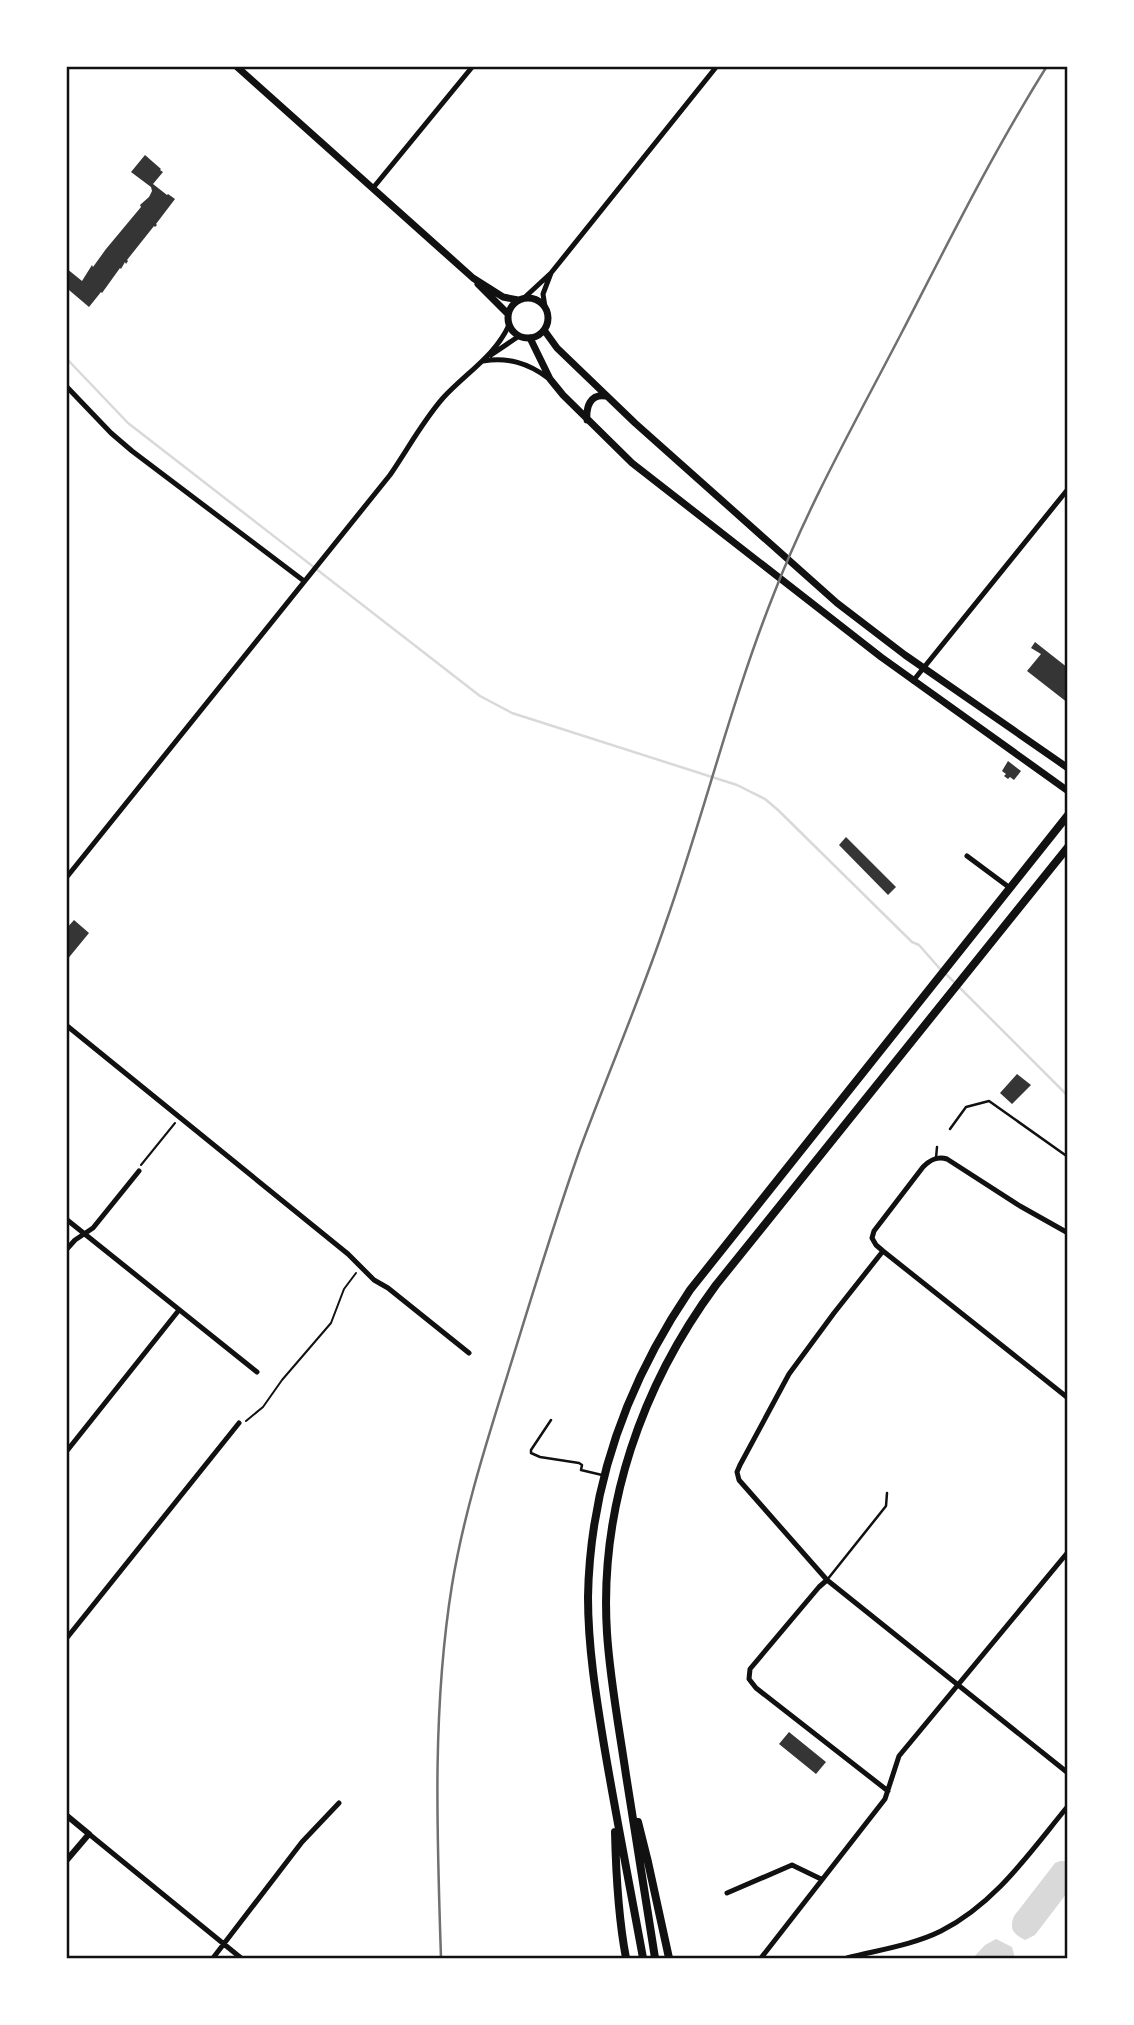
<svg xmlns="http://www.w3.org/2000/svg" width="1134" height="2025" viewBox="0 0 1134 2025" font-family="'Sofia Sans Condensed',sans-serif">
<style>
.water{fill:#d9d9d9}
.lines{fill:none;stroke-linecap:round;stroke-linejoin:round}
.stream{stroke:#d9d9d9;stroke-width:2.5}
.building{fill:#353535}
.path{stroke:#111;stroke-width:2}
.service{stroke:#111;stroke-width:2.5}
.minor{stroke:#111;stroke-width:5}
.tertiary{stroke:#111;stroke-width:6}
.secondary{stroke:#111;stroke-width:7}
.primary{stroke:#111;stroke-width:8}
.rail{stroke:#707070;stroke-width:2.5}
.neatline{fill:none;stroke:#111;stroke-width:2.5}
</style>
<rect width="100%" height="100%" fill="#fff"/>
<path class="water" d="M1060 1861H1067V1893L1035 1935 1025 1940C1013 1934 1009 1929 1014 1916L1055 1863Z
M996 1939 1012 1947 1015 1958H973L985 1945Z"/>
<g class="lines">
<path class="stream" d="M66 358 128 423 480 696 512 713 737 785 765 799 778 810 912 942 919 945 941 970
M946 974 1068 1096"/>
</g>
<path class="building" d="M145 155 161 169 160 170 163 172 153 184 167 195 168 194 175 199 156 224 157 225 155 227 154 226 127 260 128 261 126 264 125 262 121 269 120 268 102 293 101 292 89 307 69 290 66 293V268L82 281 92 265 93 267 106 249 141 207 140 205 149 197 152 191 151 187 131 172Z
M1035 642 1068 668V703L1027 671 1041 654 1031 648Z
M1008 761 1021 771 1014 780 1010 777 1008 779 1004 776 1006 774 1002 771Z
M846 837 896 887 888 895 839 845Z
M74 920 89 933 66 961V929Z
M1017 1074 1031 1085 1012 1104 1000 1093Z
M789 1732 826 1762 816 1774 779 1744Z"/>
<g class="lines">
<path class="path" d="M141 1165 175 1123
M246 1421 263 1407 282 1380 331 1323 344 1289 356 1273"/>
<path class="service" d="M950 1129 966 1107 989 1101 1068 1157
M936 1158 937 1147
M551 1420 531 1450V1453L540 1457 579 1463 582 1465 581 1470 602 1475
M827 1580 886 1506 887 1493"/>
<path class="minor" d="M373 188 473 66
M524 298 551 273 717 66
M545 307 543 294 551 273
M491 355 519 336
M483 361C508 357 528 363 548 378
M66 386 111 433 132 451 304 581
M913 681 1068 489
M967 856 1010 888
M66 878 390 475C408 449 422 422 443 398 466 373 495 356 509 325
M66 1025 348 1254 374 1280 388 1288 469 1353
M66 1219 257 1372
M1068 1233 1020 1206 947 1159C937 1156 930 1160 923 1167L874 1231 872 1238 876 1245 883 1251 1068 1398
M66 1250 75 1240 93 1228 139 1171
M883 1251 834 1313 789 1374 740 1465 737 1472 739 1480 827 1580 1068 1773
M66 1452 179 1310
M827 1580 819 1587 750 1669 749 1679 756 1688 888 1791
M66 1639 239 1423
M89 1834 241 1958
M727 1893 792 1865 821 1879
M213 1958 302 1842 339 1803
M761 1958 885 1799 899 1756 1068 1552
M847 1958C878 1950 913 1945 941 1931 996 1903 1030 1852 1068 1806"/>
<path class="tertiary" d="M66 1815 89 1834 66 1861"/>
<path class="secondary" d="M236 66 473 278 503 297 518 300
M478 284 508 314
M508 318a20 20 0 1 1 40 0a20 20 0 1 1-40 0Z
M544 330 557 348 635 423 837 603 905 655 1068 768
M530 338 550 379 563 395 632 463 881 657 1068 791
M587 420C586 407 590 394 605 396"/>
<path class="primary" d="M638 1822 648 1862 669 1958
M615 1832C616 1875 618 1916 626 1958
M643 1958C630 1887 616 1816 604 1745 596 1696 588 1647 588 1597 590 1484 627 1383 690 1290L1068 815
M655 1958C645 1897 636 1836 626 1775 619 1727 610 1680 607 1633 599 1507 642 1385 716 1285L1068 847"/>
<path class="rail" d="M441 1958C437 1834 432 1709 452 1585 464 1512 487 1441 509 1370 532 1296 554 1222 580 1149 608 1073 640 999 666 922 704 814 731 702 773 596 808 505 857 419 902 332 948 243 993 152 1047 66"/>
</g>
<rect width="1134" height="2025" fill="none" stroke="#ffffff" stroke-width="136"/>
<rect x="68" y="68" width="998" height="1889" class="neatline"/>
</svg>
